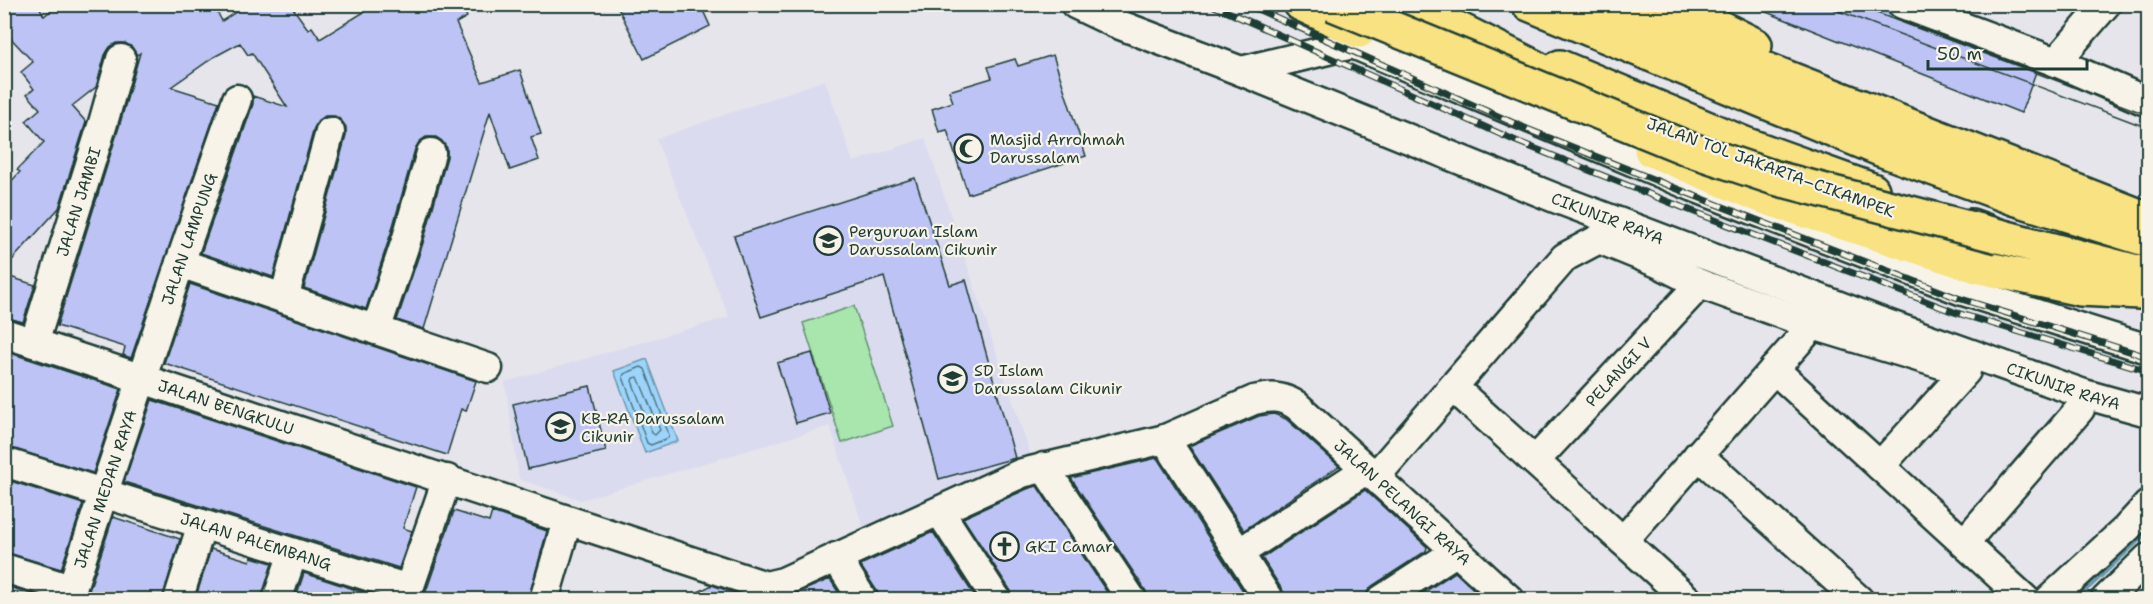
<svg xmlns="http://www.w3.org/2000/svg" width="2153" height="604" viewBox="0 0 2153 604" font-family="'Shantell Sans',sans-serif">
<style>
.built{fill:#dadbef}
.green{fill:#a8e6ae;stroke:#649271;stroke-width:1.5}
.water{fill:#9dd4fc;stroke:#6b98ac;stroke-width:1.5}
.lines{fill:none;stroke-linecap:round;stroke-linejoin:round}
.shore{stroke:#517984;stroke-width:1.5}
.stream{stroke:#6b98ac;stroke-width:6}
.building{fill:#bdc3f5;stroke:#1f3d34;stroke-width:1.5}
.minor-casing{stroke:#1f3d34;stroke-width:33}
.highway-casing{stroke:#1f3d34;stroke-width:38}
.minor{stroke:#f7f3e8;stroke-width:28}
.highway{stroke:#f8e281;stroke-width:33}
.tram{stroke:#1f3d34;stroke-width:1.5}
.rail-casing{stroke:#1f3d34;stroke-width:7}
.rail{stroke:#f7f3e8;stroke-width:4.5;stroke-dasharray:14;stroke-linecap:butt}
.highway-bridge-casing{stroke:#1f3d34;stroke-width:38;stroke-linecap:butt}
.highway-bridge{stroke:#f8e281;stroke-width:33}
.labels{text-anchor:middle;stroke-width:4.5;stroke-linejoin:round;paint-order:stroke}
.poi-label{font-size:16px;fill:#1f3d34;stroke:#f7f3e8;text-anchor:start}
.street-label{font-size:16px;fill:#1f3d34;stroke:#f7f3e8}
</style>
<rect width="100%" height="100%" fill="#e6e5ec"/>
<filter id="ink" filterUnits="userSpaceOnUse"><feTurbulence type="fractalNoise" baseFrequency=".0167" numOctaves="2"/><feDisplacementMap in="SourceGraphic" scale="12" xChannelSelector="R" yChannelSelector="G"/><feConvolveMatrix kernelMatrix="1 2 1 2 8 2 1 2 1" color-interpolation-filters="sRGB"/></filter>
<g filter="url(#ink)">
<path class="built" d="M825 80 853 162 925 138 1031 456 865 533 830 426 581 500 519 479 505 382 729 317 656 139Z"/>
<path class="green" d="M854 306 893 426 842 443 803 323Z"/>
<path class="water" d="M647 359 678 441 645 453 614 371Z"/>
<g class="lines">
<path class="shore" d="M641 367 645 369 669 435 668 438 651 445 647 443 623 377 624 374Z
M638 377 660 430 655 435 652 433 632 381 633 378Z"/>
<path class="stream" d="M2072 600 2089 586 2148 530"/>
</g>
<path class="building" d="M23 4H38L44 16 59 4H213L222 21 248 4H290L308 29 312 27 320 39 377 4H461L467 17 456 23 482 82 520 70 541 134 531 137 539 160 510 170 490 112 424 329 397 320 423 243 447 157V148L442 141 436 137H426L419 142 415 149 391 233 366 309 304 288 346 136V127L341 120 335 116H325L318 121 314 128 273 277 201 253 253 104V96L287 107 252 53 248 55 240 43 214 57 171 87 219 102 131 358 123 355 125 347 57 326 119 127 140 53 137 55 132 47 125 43H116L110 47 105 55 96 87 72 106 86 122 59 208 4 269V189L20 172 17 170 44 142 26 121 40 109 27 94 34 89 21 72 33 62 4 31V9Z
M616 4H700L710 26 644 59Z
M1746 4H1886L1889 14 1896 19 2036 72 2021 113Z
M1053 55 1086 156 968 194 947 130 939 132 932 109 953 102 949 91 992 78 988 67 1015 59 1018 66Z
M915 178 950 285 966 280 1015 458 939 479 884 277 761 317 734 236Z
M4 275 35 285 23 322 4 317Z
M190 284 476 381 466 411 461 409 447 455 164 363Z
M4 351 121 389 93 473 4 446Z
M812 353 830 413 796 423 777 363Z
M590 386 606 451 528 469 513 404Z
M152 400 416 487 403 528 412 531 399 568 124 482Z
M1274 414 1286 419 1339 466 1244 530 1189 446 1259 416Z
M1157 458 1249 600H1148L1146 591 1071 478Z
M4 479 83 504 61 569 4 552Z
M1037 486 1112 600H1013L1011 591 963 518 1027 489Z
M1365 490 1427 547 1426 551 1372 586 1367 592 1365 600H1285L1283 591 1262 558Z
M454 511 489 522 492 512 547 531 528 600H423Z
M113 517 180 539 162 600H86Z
M933 532 977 600H880L877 591 860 565Z
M211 549 250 561 251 557 272 563 261 600H195Z
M1455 572 1485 600H1412Z
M304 573 387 600H295Z
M830 579 840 595 832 600H781Z
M4 585 49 600H4Z
M712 585 740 595 743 600H682Z"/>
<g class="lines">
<defs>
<g id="minor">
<path id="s1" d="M1075 4 1115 23 1241 71 1555 198 1876 320 2084 394 2148 412"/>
<path d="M1902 4 2056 62 2148 102"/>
<path d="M2056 62 2106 4"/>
<path d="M1241 71 1353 44 1694 187 1963 291 2148 349"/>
<path d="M180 263 488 368"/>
<path d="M284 298 330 132"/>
<path d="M376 330 407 238 431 153"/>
<path id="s2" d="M4 333 766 586 783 582 1022 473 1165 439 1254 400C1271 396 1281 396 1296 405L1510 600"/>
<path id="s3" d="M34 343 103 123 121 59"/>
<path d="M1774 369 2026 600"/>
<path d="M1453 387 1688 600"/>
<path d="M1165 439 1269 600"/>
<path d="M1698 455 1859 600"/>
<path id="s4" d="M1535 461 1700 284"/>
<path id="s5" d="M4 462 409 589"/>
<path d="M1880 466 1966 371"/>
<path d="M1044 467 1132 600"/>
<path d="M1375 477 1565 257 1599 239 1658 263 1700 284 1813 325 1961 370"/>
<path d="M940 512 997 600"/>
<path d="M1623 541 1813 325"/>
<path d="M1964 543 2080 409"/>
<path d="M1239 553 1367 469"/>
<path d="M836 557 863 600"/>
<path d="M4 568 71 589"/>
<path id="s6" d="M68 600 180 263 237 99"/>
<path d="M178 600 202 524"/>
<path d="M277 600 293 553"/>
<path d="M405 600 447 479"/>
<path d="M544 600 567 521"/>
<path d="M1381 600 1457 551"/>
<path d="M2049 600 2127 528 2148 505"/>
<path d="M2105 600 2148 558"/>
</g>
<path id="highway" d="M1301 4 1359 31
M1408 4 1580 90
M1529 4 1880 149 2014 198 2148 240
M1599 4 2137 215
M1673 4 1755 45
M1560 67 1747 145 1872 190
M1651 150 1766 198 1980 267 2080 289 2140 292
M1971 226 1999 236 2148 275"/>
</defs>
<use href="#minor" class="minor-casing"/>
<use href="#highway" class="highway-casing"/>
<use href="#minor" class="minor"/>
<use href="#highway" class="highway"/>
<path class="tram" d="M1820 4 2148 128
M1853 4 2148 115"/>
<defs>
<path id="rail" d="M1210 4 1516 141 1679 206 1954 312 2148 371
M1246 4 1527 129 1690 194 1958 298 2148 357"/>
</defs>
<use href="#rail" class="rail-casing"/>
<use href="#rail" class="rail"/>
<defs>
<path id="highway-bridge" d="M1333 4 1689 149 1775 178 1999 236"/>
</defs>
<use href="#highway-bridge" class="highway-bridge-casing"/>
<use href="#highway-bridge" class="highway-bridge"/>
</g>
</g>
<defs>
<symbol id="mosque-ring" viewBox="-11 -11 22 22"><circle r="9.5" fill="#f7f3e8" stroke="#1f3d34" stroke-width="1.5"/><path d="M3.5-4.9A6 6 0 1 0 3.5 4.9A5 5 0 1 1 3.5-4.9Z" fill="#1f3d34"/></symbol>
<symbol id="school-ring" viewBox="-11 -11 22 22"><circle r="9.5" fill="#f7f3e8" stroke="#1f3d34" stroke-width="1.5"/><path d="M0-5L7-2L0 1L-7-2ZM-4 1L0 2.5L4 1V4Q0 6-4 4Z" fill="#1f3d34"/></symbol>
<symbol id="church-ring" viewBox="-11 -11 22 22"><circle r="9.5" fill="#f7f3e8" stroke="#1f3d34" stroke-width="1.5"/><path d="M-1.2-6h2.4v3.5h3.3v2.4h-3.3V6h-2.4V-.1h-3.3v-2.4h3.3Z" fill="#1f3d34"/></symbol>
</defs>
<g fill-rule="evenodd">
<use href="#mosque-ring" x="952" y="132" width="33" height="33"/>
<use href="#school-ring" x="812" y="224" width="33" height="33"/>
<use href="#school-ring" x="936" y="362" width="33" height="33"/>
<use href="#school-ring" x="544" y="410" width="33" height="33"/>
<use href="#church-ring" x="988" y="530" width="33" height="33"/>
</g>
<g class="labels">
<g class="poi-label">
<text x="990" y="145">Masjid Arrohmah<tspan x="990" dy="18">Darussalam</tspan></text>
<text x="849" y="237">Perguruan Islam<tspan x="849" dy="18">Darussalam Cikunir</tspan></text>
<text x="974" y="376">SD Islam<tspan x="974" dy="18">Darussalam Cikunir</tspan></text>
<text x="581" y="424">KB-RA Darussalam<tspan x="581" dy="18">Cikunir</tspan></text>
<text x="1025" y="552">GKI Camar</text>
</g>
<g class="street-label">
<text transform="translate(1771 167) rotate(20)" y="6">JALAN TOL JAKARTA–CIKAMPEK</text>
<text dy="6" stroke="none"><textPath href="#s3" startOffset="148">JALAN JAMBI</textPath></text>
<text dy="6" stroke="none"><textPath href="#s1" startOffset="574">CIKUNIR RAYA</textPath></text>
<text dy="6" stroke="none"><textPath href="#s6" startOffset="381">JALAN LAMPUNG</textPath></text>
<text dy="6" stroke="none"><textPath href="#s4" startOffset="122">PELANGI V</textPath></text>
<text dy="6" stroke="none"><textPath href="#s1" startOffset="1060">CIKUNIR RAYA</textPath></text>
<text dy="6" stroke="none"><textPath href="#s2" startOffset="234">JALAN BENGKULU</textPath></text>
<text dy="6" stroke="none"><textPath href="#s6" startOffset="117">JALAN MEDAN RAYA</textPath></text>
<text dy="6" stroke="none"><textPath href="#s2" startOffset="1515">JALAN PELANGI RAYA</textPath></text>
<text dy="6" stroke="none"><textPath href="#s5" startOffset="264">JALAN PALEMBANG</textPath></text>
</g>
</g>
<rect width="2153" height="604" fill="none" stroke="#f7f3e8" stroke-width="24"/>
<rect x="12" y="12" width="2129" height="580" fill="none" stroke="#1f3d34" stroke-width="2" filter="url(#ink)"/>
<path d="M1928 60v9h159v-9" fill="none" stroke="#1f3d34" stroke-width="3"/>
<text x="1937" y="60" font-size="18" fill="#1f3d34" stroke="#f7f3e8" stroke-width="4.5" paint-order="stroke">50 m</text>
</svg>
